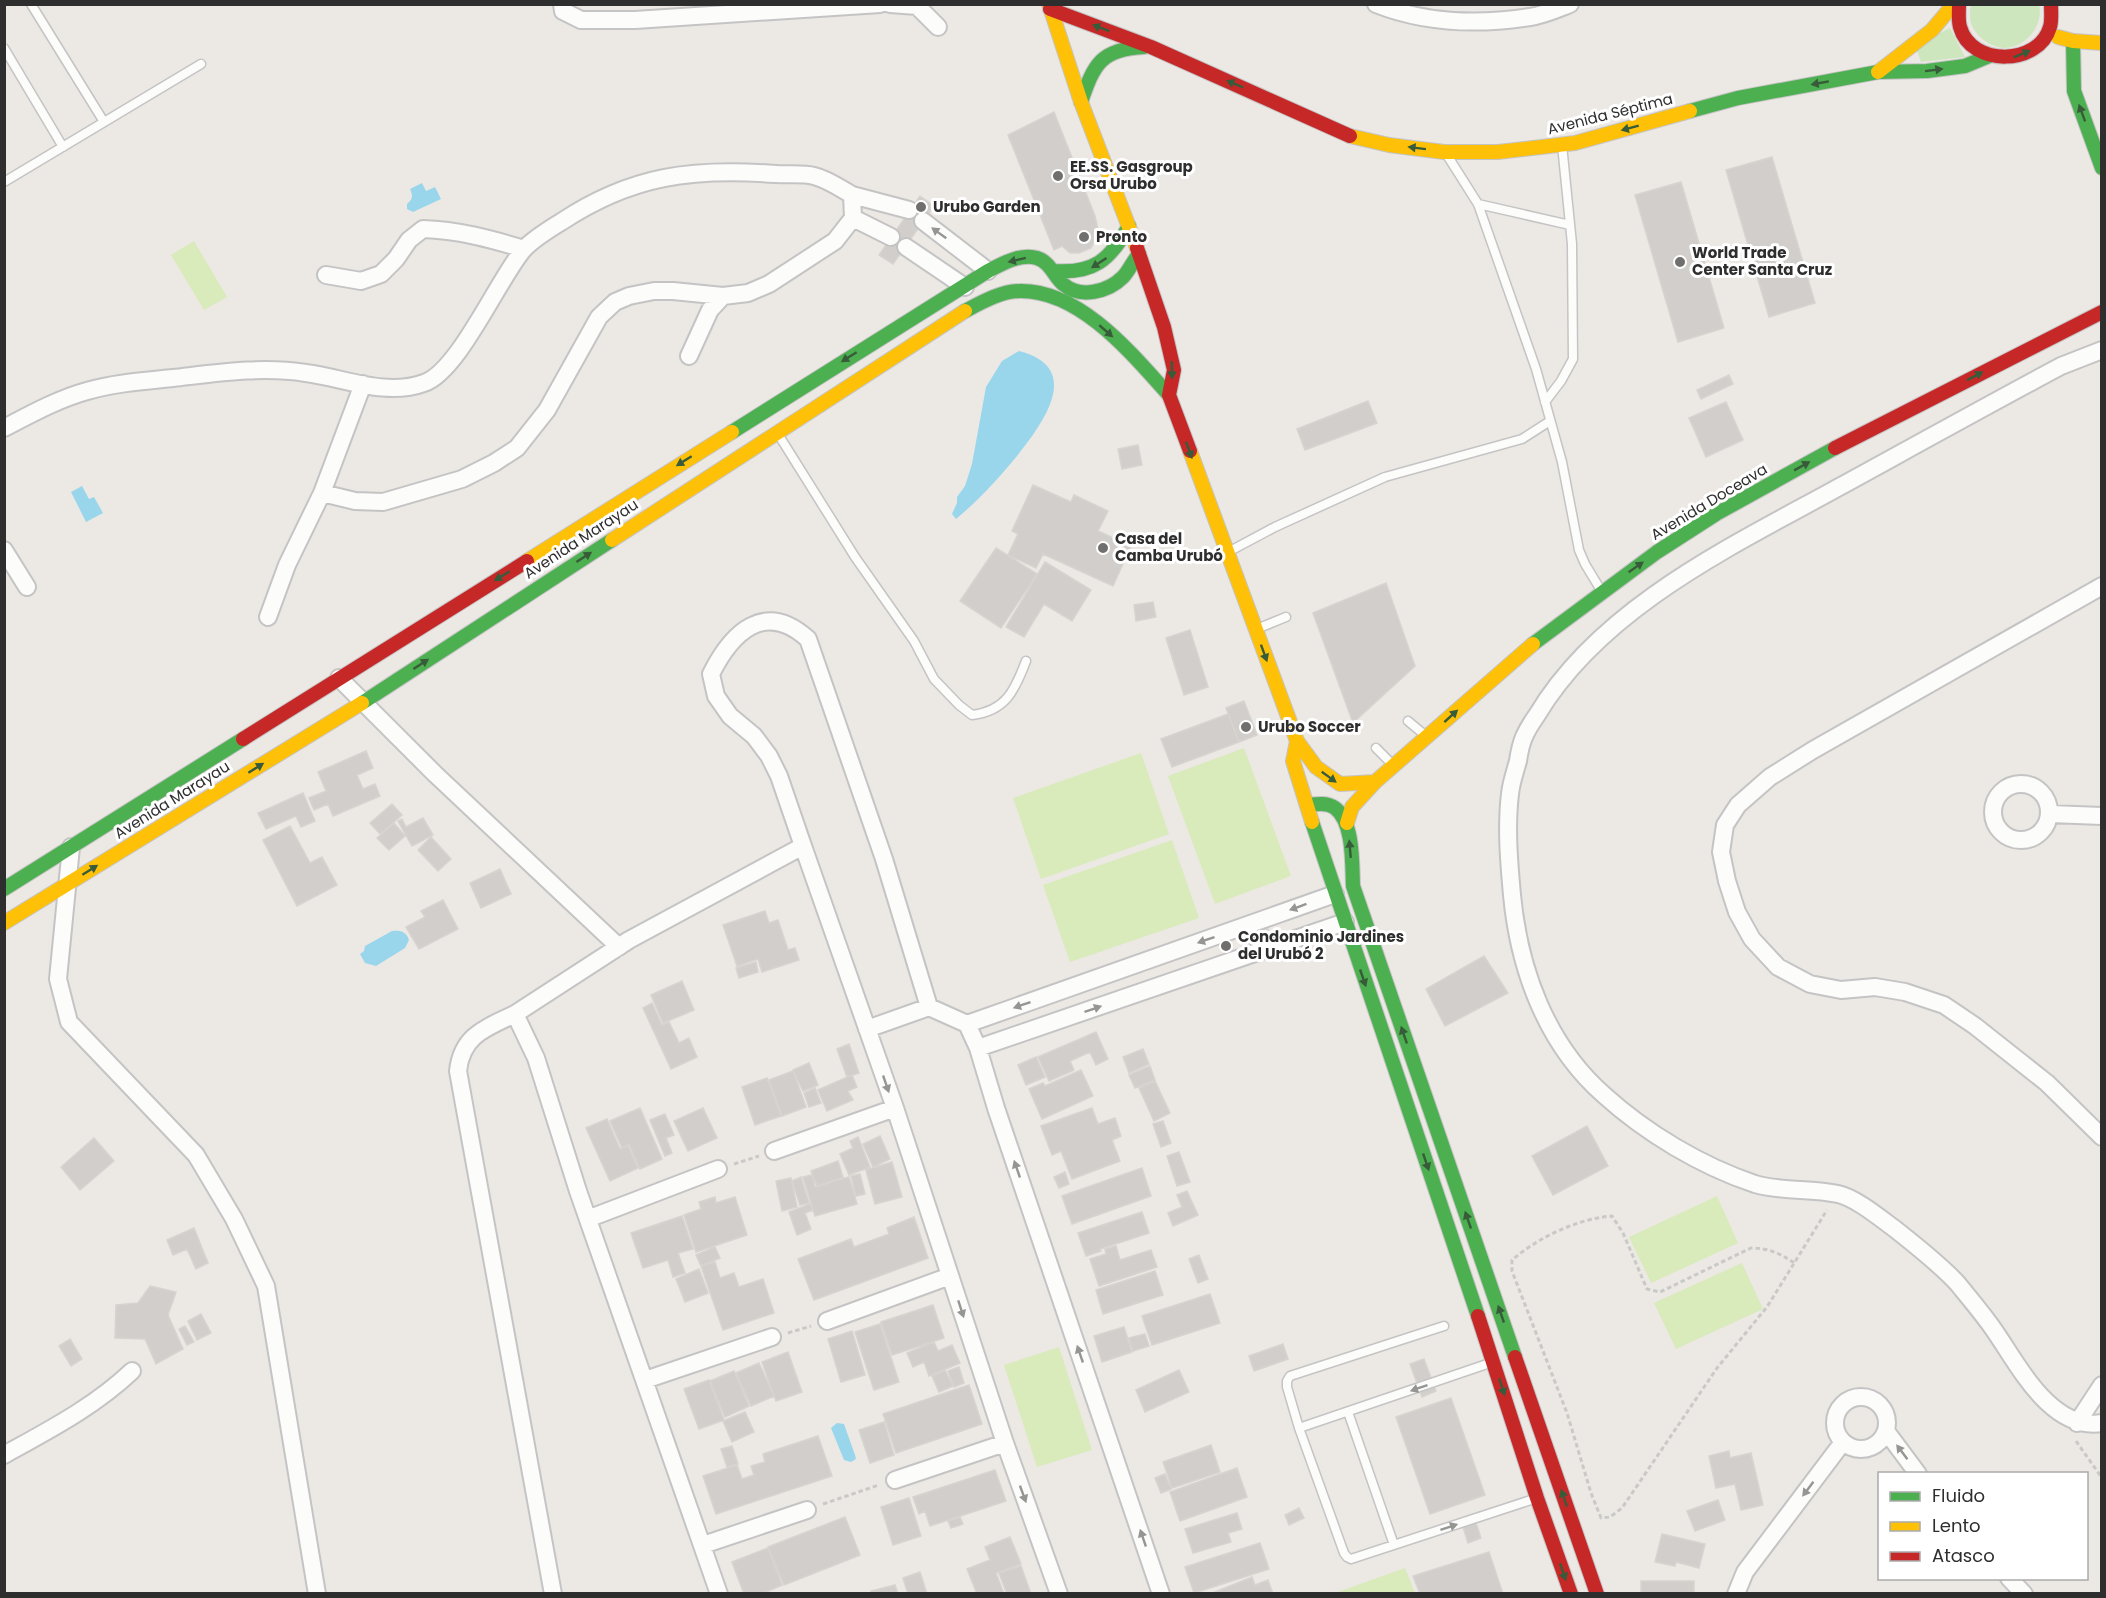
<svg xmlns="http://www.w3.org/2000/svg" width="2106" height="1598" viewBox="0 0 2106 1598" font-family="Poppins,sans-serif">
<style>
.green{fill:#cee6be}
.pitch{fill:#d9eabb}
.water{fill:#99d6ec}
.building{fill:#d1cecb;stroke:#d7d4d0;stroke-width:1.5}
.lines{fill:none;stroke-linecap:round;stroke-linejoin:round}
.lane-casing{stroke:#c5c4c5;stroke-width:11}
.street-casing{stroke:#c5c4c5;stroke-width:20}
.fast-casing{stroke:#c5c4c5;stroke-width:16}
.slow-casing{stroke:#c5c4c5;stroke-width:16}
.jam-casing{stroke:#c5c4c5;stroke-width:16}
.path{stroke:#c9c9c8;stroke-width:3;stroke-dasharray:4.5 3;stroke-linecap:butt}
.lane{stroke:#fcfcfb;stroke-width:8}
.street{stroke:#fcfcfb;stroke-width:16}
.fast{stroke:#4caf50;stroke-width:14}
.slow{stroke:#ffc107;stroke-width:14}
.jam{stroke:#c62828;stroke-width:14}
.oneway{fill:#385b3a}
.oneway2{fill:#959594}
.poi-dot{fill:#706f6e;stroke:#fff;stroke-width:2}
.labels{text-anchor:middle;stroke-width:6;stroke-linejoin:round;paint-order:stroke}
.street-label{font-size:15px;fill:#2e2e2e;stroke:#fff}
.poi-label{font-size:15px;font-weight:bold;fill:#2e2e2e;stroke:#fff;text-anchor:start}
</style>
<rect width="100%" height="100%" fill="#ece8e4"/>
<path class="green" d="M2039 4C2044 26 2026 47 2005 48 1990 48 1972 34 1970 19 1970 14 1970 9 1971 5Z
M1950 28 1965 57 1921 62 1917 51 1940 33Z"/>
<path class="pitch" d="M194 241 227 297 204 310 171 255Z
M1244 748 1291 876 1215 904 1168 776Z
M1141 753 1169 834 1041 879 1013 798Z
M1172 840 1199 918 1070 962 1043 885Z
M1717 1196 1738 1243 1651 1283 1629 1237Z
M1742 1263 1763 1309 1676 1349 1654 1303Z
M1059 1347 1092 1450 1037 1467 1004 1365Z
M1405 1568 1415 1593H1339L1338 1592Z"/>
<path class="water" d="M422 183 426 191 435 187 441 199 413 212 407 209V204C413 199 413 196 410 189Z
M1019 351C1085 368 1042 424 1017 456 998 479 979 500 956 519L952 514 957 503V497L965 486 972 464 986 387 1002 361Z
M82 486 89 499 94 497 103 513 86 522 71 492Z
M392 931C400 930 406 931 409 940L405 948 376 966 365 963 360 954 364 951 365 946Z
M837 1423 844 1424 855 1455 856 1459 851 1462 844 1460 831 1428Z"/>
<path class="building" d="M1054 112 1095 216 1099 234 1091 248 1079 253H1070L1062 246 1054 250 1008 135Z
M1772 157 1815 303 1769 317 1726 170Z
M1681 182 1724 328 1678 342 1635 195Z
M920 196 934 206 893 264 879 255Z
M1729 375 1733 384 1701 399 1697 390Z
M1368 401 1377 423 1305 450 1297 429Z
M1726 402 1743 440 1706 457 1689 418Z
M1138 445 1142 465 1122 469 1118 449Z
M1033 485 1071 502 1074 495 1108 511 1098 531 1131 546 1113 586 1043 554 1036 568 1008 555 1018 534 1012 531Z
M996 548 1037 574 1001 628 960 601Z
M1045 562 1091 590 1072 621 1044 604 1024 637 1006 627Z
M1386 583 1415 666 1353 723 1313 613Z
M1153 602 1156 617 1136 621 1134 605Z
M1190 630 1208 687 1184 695 1166 638Z
M1244 701 1257 735 1239 742 1226 708Z
M1228 714 1239 742 1172 767 1161 739Z
M366 751 373 768 357 775 363 789 375 784 380 796 333 816 328 804 314 810 309 798 326 791 318 772Z
M303 793 315 821 301 827 296 816 266 829 258 813Z
M392 804 402 815 380 834 370 823Z
M423 818 433 835 412 846 398 821 402 819 406 827Z
M394 823 405 836 389 850 377 838Z
M290 826 310 863 322 857 337 885 297 906 263 840Z
M431 837 451 859 438 871 418 850Z
M500 869 511 894 481 908 470 883Z
M443 900 458 929 419 949 406 927 425 917 421 911Z
M765 911 769 923 778 920 788 950 795 948 799 960 762 972 758 959 737 966 723 925Z
M1267 926 1271 938 1243 947 1239 936Z
M1484 956 1508 993 1445 1026 1426 989Z
M756 962 758 972 739 978 736 968Z
M682 981 694 1010 663 1023 651 995Z
M652 1003 662 1025 669 1022 679 1043 689 1038 697 1057 671 1069 643 1008Z
M1096 1032 1108 1059 1096 1065 1090 1052 1070 1061 1074 1070 1049 1081 1038 1057Z
M849 1044 859 1073 847 1077 837 1049Z
M1143 1049 1149 1064 1129 1073 1123 1057Z
M1036 1057 1045 1077 1026 1085 1018 1065Z
M809 1063 818 1085 803 1091 793 1070Z
M1150 1066 1155 1080 1135 1088 1129 1075Z
M1081 1070 1093 1096 1042 1119 1029 1089 1043 1083 1045 1086Z
M793 1071 806 1107 782 1116 769 1080Z
M852 1075 857 1087 848 1091 853 1100 827 1111 818 1090Z
M767 1078 781 1116 755 1125 742 1087Z
M1155 1081 1170 1113 1154 1121 1139 1088Z
M815 1088 821 1103 809 1107 804 1093Z
M640 1108 662 1159 640 1169 629 1144 622 1148 610 1121Z
M703 1108 717 1138 688 1151 674 1121Z
M1092 1108 1098 1124 1115 1118 1121 1136 1112 1140 1120 1161 1072 1179 1061 1151 1052 1155 1041 1126Z
M665 1114 674 1135 666 1138 672 1153 665 1156 650 1120Z
M607 1119 620 1149 628 1146 638 1168 610 1181 586 1128Z
M1163 1121 1171 1143 1161 1147 1153 1124Z
M1587 1126 1608 1166 1553 1195 1532 1156Z
M880 1136 890 1159 873 1167 863 1144Z
M858 1137 870 1167 849 1175 840 1154 853 1148 850 1141Z
M94 1138 114 1161 80 1190 61 1167Z
M1179 1152 1190 1182 1177 1186 1167 1156Z
M838 1161 843 1177 817 1186 811 1171Z
M892 1162 902 1197 875 1204 866 1170Z
M1142 1168 1151 1196 1072 1224 1062 1196Z
M1065 1172 1069 1184 1059 1188 1054 1177Z
M860 1174 865 1194 856 1196 851 1176Z
M812 1175 815 1187 849 1177 857 1204 815 1216 803 1177Z
M801 1177 809 1203 800 1205 792 1181Z
M791 1178 797 1207 782 1211 776 1181Z
M1187 1191 1198 1215 1173 1226 1168 1213 1182 1207 1177 1195Z
M715 1197 716 1203 735 1197 747 1235 696 1252 684 1215 701 1209 699 1202Z
M810 1204 813 1210 805 1213 811 1229 797 1235 789 1212Z
M1142 1212 1149 1233 1100 1249 1101 1251 1086 1256 1078 1233Z
M682 1216 693 1249 678 1253 685 1273 673 1277 668 1260 643 1268 631 1233Z
M914 1217 928 1258 814 1300 798 1259 851 1239 854 1247 889 1234 887 1228Z
M194 1228 208 1263 196 1269 187 1249 173 1255 167 1240Z
M1116 1246 1120 1260 1151 1250 1157 1267 1099 1286 1090 1259 1106 1254 1105 1249Z
M715 1247 720 1258 701 1266 696 1255Z
M1199 1255 1208 1279 1198 1283 1189 1259Z
M715 1262 720 1278 734 1273 739 1287 763 1279 774 1313 723 1330 701 1266Z
M699 1269 708 1293 685 1302 676 1279Z
M1155 1271 1163 1295 1103 1314 1096 1290Z
M150 1286 176 1292 168 1315 183 1349 156 1364 145 1339 115 1338 116 1305 138 1303Z
M1210 1294 1220 1323 1152 1345 1142 1316Z
M933 1305 944 1338 892 1355 881 1322Z
M201 1314 211 1333 197 1340 188 1321Z
M880 1324 899 1382 874 1390 855 1332Z
M185 1326 194 1342 187 1345 179 1329Z
M1124 1327 1132 1352 1102 1362 1094 1336Z
M852 1331 865 1375 841 1382 828 1339Z
M1145 1334 1149 1346 1133 1351 1129 1338Z
M70 1339 82 1359 71 1366 59 1346Z
M934 1342 938 1351 952 1345 960 1363 929 1376 924 1362 913 1367 907 1353Z
M1283 1344 1288 1359 1254 1371 1249 1356Z
M788 1352 802 1392 776 1401 762 1362Z
M1424 1359 1436 1391 1422 1397 1410 1364Z
M759 1363 774 1396 751 1406 736 1373Z
M959 1367 964 1383 954 1387 948 1371Z
M945 1370 953 1386 939 1392 932 1376Z
M1179 1370 1189 1392 1145 1412 1136 1390Z
M734 1371 749 1406 725 1417 710 1381Z
M709 1380 724 1420 699 1429 684 1389Z
M969 1385 982 1424 896 1453 883 1414Z
M1451 1398 1485 1495 1430 1514 1396 1417Z
M745 1412 754 1432 732 1442 723 1421Z
M884 1422 894 1455 870 1463 859 1430Z
M818 1436 832 1476 716 1514 703 1476 737 1465 742 1479 754 1475 751 1466 765 1462 763 1454Z
M1211 1445 1220 1472 1172 1488 1163 1462Z
M732 1446 738 1464 727 1467 721 1449Z
M1729 1451 1730 1458 1751 1453 1763 1505 1741 1510 1735 1484 1716 1488 1709 1456Z
M1237 1468 1247 1497 1180 1521 1170 1492Z
M995 1470 1006 1501 930 1526 925 1511 919 1514 913 1497Z
M1165 1474 1171 1489 1161 1493 1155 1478Z
M909 1498 921 1536 893 1545 881 1507Z
M1718 1500 1725 1520 1695 1531 1687 1511Z
M1299 1508 1304 1518 1289 1525 1285 1515Z
M1237 1513 1242 1529 1228 1533 1231 1542 1193 1553 1185 1529Z
M845 1517 860 1555 784 1585 768 1547Z
M960 1517 963 1524 951 1528 948 1521Z
M1476 1523 1481 1538 1468 1543 1463 1527Z
M1662 1534 1705 1544 1699 1568 1676 1562 1675 1566 1655 1562Z
M1010 1537 1021 1564 996 1573 1004 1594H977L967 1569 990 1560 985 1547Z
M1260 1543 1269 1569 1194 1593 1185 1567Z
M768 1548 782 1585 761 1594H744L732 1562Z
M1489 1552 1503 1594H1420L1413 1576Z
M1021 1566 1031 1594H1007L999 1573Z
M920 1572 927 1594H908L903 1578Z
M1252 1577 1255 1585 1268 1580 1273 1594H1210Z
M1641 1581H1694V1594H1641Z
M895 1585 898 1594H871V1591Z"/>
<g class="lines">
<defs>
<path id="lane" d="M31 4 104 122
M4 48 63 147
M1447 155 1478 204 1536 369 1562 462 1579 550 1585 564 1602 592
M4 182 201 64
M1478 204 1570 225
M1545 402 1561 381 1573 359 1572 244 1562 145
M778 434 855 557 914 641 934 679 959 705 972 715C1006 711 1015 690 1026 661
M1230 551 1275 527 1385 477 1522 439 1550 421
M1259 628 1286 617
M1408 721 1426 736
M1376 748 1393 765
M1493 1362 1299 1428 1344 1553 1347 1557 1351 1559 1534 1499
M1348 1412 1394 1545
M1299 1428 1287 1387V1381L1290 1376 1444 1326"/>
<path id="street" d="M562 4 563 11 581 20H635L880 4
M890 4 917 6 938 27
M1376 4C1424 23 1479 25 1530 17 1544 15 1557 9 1570 4
M852 195 909 210
M853 218 891 237
M923 221 988 271
M906 247 965 287
M326 275 361 281 381 274 396 259 409 240 423 229C458 230 491 239 524 249
M2102 350 2061 366C1988 405 1914 446 1841 486 1734 545 1601 607 1537 715 1532 722 1527 730 1524 737 1521 744 1519 754 1518 761 1515 772 1511 783 1510 794 1506 827 1509 862 1512 895 1519 969 1546 1044 1604 1095 1646 1133 1701 1166 1755 1184 1782 1192 1811 1188 1838 1194 1856 1198 1880 1218 1895 1229 1915 1245 1941 1265 1958 1284 1970 1299 1983 1314 1994 1330 2019 1366 2051 1431 2102 1423
M689 356 710 310 723 296
M4 428C31 414 58 399 87 391 115 383 144 381 173 378 217 373 261 366 306 373 345 378 385 397 424 383 458 372 498 280 523 250 533 239 548 230 561 222 632 175 692 168 776 174 788 175 802 173 814 176 827 179 840 188 852 195L853 218 835 241 769 284 748 293 723 296 673 291H654L629 296 615 302 599 317 547 410 517 448 494 463 462 479 383 502 355 501 322 493
M4 550 27 587
M2102 586 1813 750 1770 777 1738 805 1725 825 1721 852 1727 881 1737 912 1752 939 1778 967 1810 984 1841 990 1875 987 1905 992 1944 1005 1975 1026 2047 1083 2102 1137
M268 617 287 565 322 493 363 384
M339 678 435 774 619 947
M1993 812a28 28 0 1 1 56 0a28 28 0 1 1-56 0Z
M2050 814 2102 816
M803 846 779 776 769 756 754 736 730 716 716 696 711 674C732 632 765 600 808 639L884 859 929 1007
M71 847 58 979 69 1022 196 1155 234 1219 266 1286 317 1594
M515 1014C486 1028 462 1035 458 1071L553 1594
M967 1024 1335 894
M867 1029 929 1007 967 1024 978 1048 996 1108 1161 1594
M978 1048 1345 922
M774 1151 895 1108
M590 1218 718 1169
M827 1321 950 1276
M645 1380 772 1337
M1835 1423a26 26 0 1 1 52 0a26 26 0 1 1-52 0Z
M2077 1423 2102 1385
M1886 1431 1918 1474
M4 1455C49 1430 94 1407 132 1371
M895 1480 1005 1443
M703 1545 807 1510
M2009 1578 2024 1594
M719 1594 578 1191 536 1058 515 1014 629 940 803 846 895 1108 1005 1443 1059 1594
M1736 1594 1745 1572 1843 1442"/>
<path id="fast" d="M2073 41 2074 91 2102 168
M1081 102C1094 64 1101 49 1144 47
M1690 111 1738 98 1878 72 1927 71 1965 66 1989 56
M1053 271C1094 274 1110 260 1129 226
M965 311C982 302 1001 291 1021 291 1081 291 1132 354 1169 395
M732 432 988 271C1002 264 1020 253 1037 258 1050 262 1054 276 1063 284 1080 299 1108 292 1123 277 1129 271 1133 261 1139 254
M1533 644 1657 552 1716 514 1835 448
M362 703 612 540
M1307 805C1316 804 1327 802 1335 808 1354 822 1352 865 1353 886L1515 1357
M1312 822 1478 1316
M4 889 243 739"/>
<path id="slow" d="M1049 4 1081 102 1137 248
M2058 37 2073 41 2102 43
M1878 72 1932 30 1954 4
M1350 136 1389 145 1444 152H1498L1575 143 1690 111
M1190 451 1297 741 1293 761 1312 822
M612 540 965 311
M527 561 732 432
M1297 741 1316 767 1340 784 1375 782
M1347 823 1352 807 1375 782 1533 644
M4 923 362 703"/>
<path id="jam" d="M1959 4C1959 11 1958 20 1960 27 1971 67 2039 66 2050 27 2052 21 2051 11 2051 4
M1050 9 1151 47 1350 136
M1137 248 1164 327 1174 370 1169 395 1190 451
M1835 448 2102 312
M243 739 527 561
M1478 1316 1537 1498 1571 1594
M1515 1357 1597 1594"/>
</defs>
<use href="#lane" class="lane-casing"/>
<use href="#street" class="street-casing"/>
<use href="#fast" class="fast-casing"/>
<use href="#slow" class="slow-casing"/>
<use href="#jam" class="jam-casing"/>
<path class="path" d="M734 1164 759 1156
M1794 1263C1780 1253 1768 1248 1751 1248L1660 1292 1647 1289 1623 1233 1612 1216C1577 1219 1539 1237 1512 1260V1271L1567 1413 1591 1493 1601 1518 1610 1517 1622 1508 1717 1368 1767 1307 1827 1210
M788 1333 811 1326
M2076 1441 2102 1478
M823 1504 879 1485"/>
<use href="#lane" class="lane"/>
<use href="#street" class="street"/>
<use href="#fast" class="fast"/>
<use href="#slow" class="slow"/>
<use href="#jam" class="jam"/>
</g>
<defs><path id="oneway-solid" d="M-6-.8H1V-3.2L6.5 0L1 3.2V.8H-6Z" transform="scale(1.5)"/></defs>
<g class="oneway">
<use href="#oneway-solid" transform="translate(1101 28) rotate(-159)"/>
<use href="#oneway-solid" transform="translate(2022 54) rotate(-22)"/>
<use href="#oneway-solid" transform="translate(1934 70) rotate(-7)"/>
<use href="#oneway-solid" transform="translate(1820 83) rotate(170)"/>
<use href="#oneway-solid" transform="translate(1235 84) rotate(-157)"/>
<use href="#oneway-solid" transform="translate(2082 113) rotate(-110)"/>
<use href="#oneway-solid" transform="translate(1630 128) rotate(165)"/>
<use href="#oneway-solid" transform="translate(1417 148) rotate(-173)"/>
<use href="#oneway-solid" transform="translate(1017 260) rotate(166)"/>
<use href="#oneway-solid" transform="translate(1099 263) rotate(147)"/>
<use href="#oneway-solid" transform="translate(1106 331) rotate(41)"/>
<use href="#oneway-solid" transform="translate(849 357) rotate(148)"/>
<use href="#oneway-solid" transform="translate(1172 370) rotate(89)"/>
<use href="#oneway-solid" transform="translate(1975 376) rotate(-27)"/>
<use href="#oneway-solid" transform="translate(1189 450) rotate(70)"/>
<use href="#oneway-solid" transform="translate(684 461) rotate(148)"/>
<use href="#oneway-solid" transform="translate(1802 466) rotate(-29)"/>
<use href="#oneway-solid" transform="translate(584 557) rotate(-33)"/>
<use href="#oneway-solid" transform="translate(1636 567) rotate(-35)"/>
<use href="#oneway-solid" transform="translate(502 576) rotate(148)"/>
<use href="#oneway-solid" transform="translate(1264 653) rotate(70)"/>
<use href="#oneway-solid" transform="translate(421 664) rotate(-33)"/>
<use href="#oneway-solid" transform="translate(1451 716) rotate(-42)"/>
<use href="#oneway-solid" transform="translate(256 768) rotate(-32)"/>
<use href="#oneway-solid" transform="translate(1329 777) rotate(36)"/>
<use href="#oneway-solid" transform="translate(1350 849) rotate(-95)"/>
<use href="#oneway-solid" transform="translate(90 870) rotate(-32)"/>
<use href="#oneway-solid" transform="translate(1363 978) rotate(71)"/>
<use href="#oneway-solid" transform="translate(1404 1035) rotate(-109)"/>
<use href="#oneway-solid" transform="translate(1426 1162) rotate(71)"/>
<use href="#oneway-solid" transform="translate(1468 1220) rotate(-109)"/>
<use href="#oneway-solid" transform="translate(1501 1314) rotate(-109)"/>
<use href="#oneway-solid" transform="translate(1502 1387) rotate(72)"/>
<use href="#oneway-solid" transform="translate(1564 1498) rotate(-109)"/>
<use href="#oneway-solid" transform="translate(1563 1572) rotate(71)"/>
</g>
<g class="oneway2">
<use href="#oneway-solid" transform="translate(939 233) rotate(-144)"/>
<use href="#oneway-solid" transform="translate(1298 907) rotate(160)"/>
<use href="#oneway-solid" transform="translate(1206 940) rotate(161)"/>
<use href="#oneway-solid" transform="translate(1022 1005) rotate(161)"/>
<use href="#oneway-solid" transform="translate(1093 1009) rotate(-19)"/>
<use href="#oneway-solid" transform="translate(886 1084) rotate(71)"/>
<use href="#oneway-solid" transform="translate(1017 1169) rotate(-109)"/>
<use href="#oneway-solid" transform="translate(961 1309) rotate(72)"/>
<use href="#oneway-solid" transform="translate(1080 1354) rotate(-109)"/>
<use href="#oneway-solid" transform="translate(1419 1388) rotate(161)"/>
<use href="#oneway-solid" transform="translate(1902 1452) rotate(-127)"/>
<use href="#oneway-solid" transform="translate(1808 1489) rotate(127)"/>
<use href="#oneway-solid" transform="translate(1023 1494) rotate(70)"/>
<use href="#oneway-solid" transform="translate(1449 1527) rotate(-18)"/>
<use href="#oneway-solid" transform="translate(1143 1538) rotate(-109)"/>
</g>
<g class="poi-dot">
<circle cx="1058" cy="176" r="6"/>
<circle cx="921" cy="207" r="6"/>
<circle cx="1084" cy="237" r="6"/>
<circle cx="1680" cy="262" r="6"/>
<circle cx="1103" cy="548" r="6"/>
<circle cx="1246" cy="727" r="6"/>
<circle cx="1226" cy="946" r="6"/>
</g>
<g class="labels">
<g class="street-label">
<text transform="translate(1610 114) rotate(-14)" y="5">Avenida Séptima</text>
<text transform="translate(1709 502) rotate(-31)" y="5">Avenida Doceava</text>
<text transform="translate(581 539) rotate(-33)" y="5">Avenida Marayau</text>
<text transform="translate(172 800) rotate(-32)" y="5">Avenida Marayau</text>
</g>
<g class="poi-label">
<text x="1070" y="172">EE.SS. Gasgroup<tspan x="1070" dy="17">Orsa Urubo</tspan></text>
<text x="933" y="212">Urubo Garden</text>
<text x="1096" y="242">Pronto</text>
<text x="1692" y="258">World Trade<tspan x="1692" dy="17">Center Santa Cruz</tspan></text>
<text x="1115" y="544">Casa del<tspan x="1115" dy="17">Camba Urubó</tspan></text>
<text x="1258" y="732">Urubo Soccer</text>
<text x="1238" y="942">Condominio Jardines<tspan x="1238" dy="17">del Urubó 2</tspan></text>
</g>
</g>
<rect width="2106" height="1598" fill="none" stroke="#2e2e2e" stroke-width="12"/>
<rect x="1878" y="1472" width="210" height="108" fill="#ffffff" stroke="#ababab" stroke-width="1.5"/>
<rect x="1890" y="1492" width="30" height="9" fill="#4caf50" stroke="#ababab" stroke-width="1.5"/>
<text x="1932" y="1502" font-size="18" fill="#2e2e2e">Fluido</text>
<rect x="1890" y="1522" width="30" height="9" fill="#ffc107" stroke="#ababab" stroke-width="1.5"/>
<text x="1932" y="1532" font-size="18" fill="#2e2e2e">Lento</text>
<rect x="1890" y="1552" width="30" height="9" fill="#c62828" stroke="#ababab" stroke-width="1.5"/>
<text x="1932" y="1562" font-size="18" fill="#2e2e2e">Atasco</text>
</svg>
